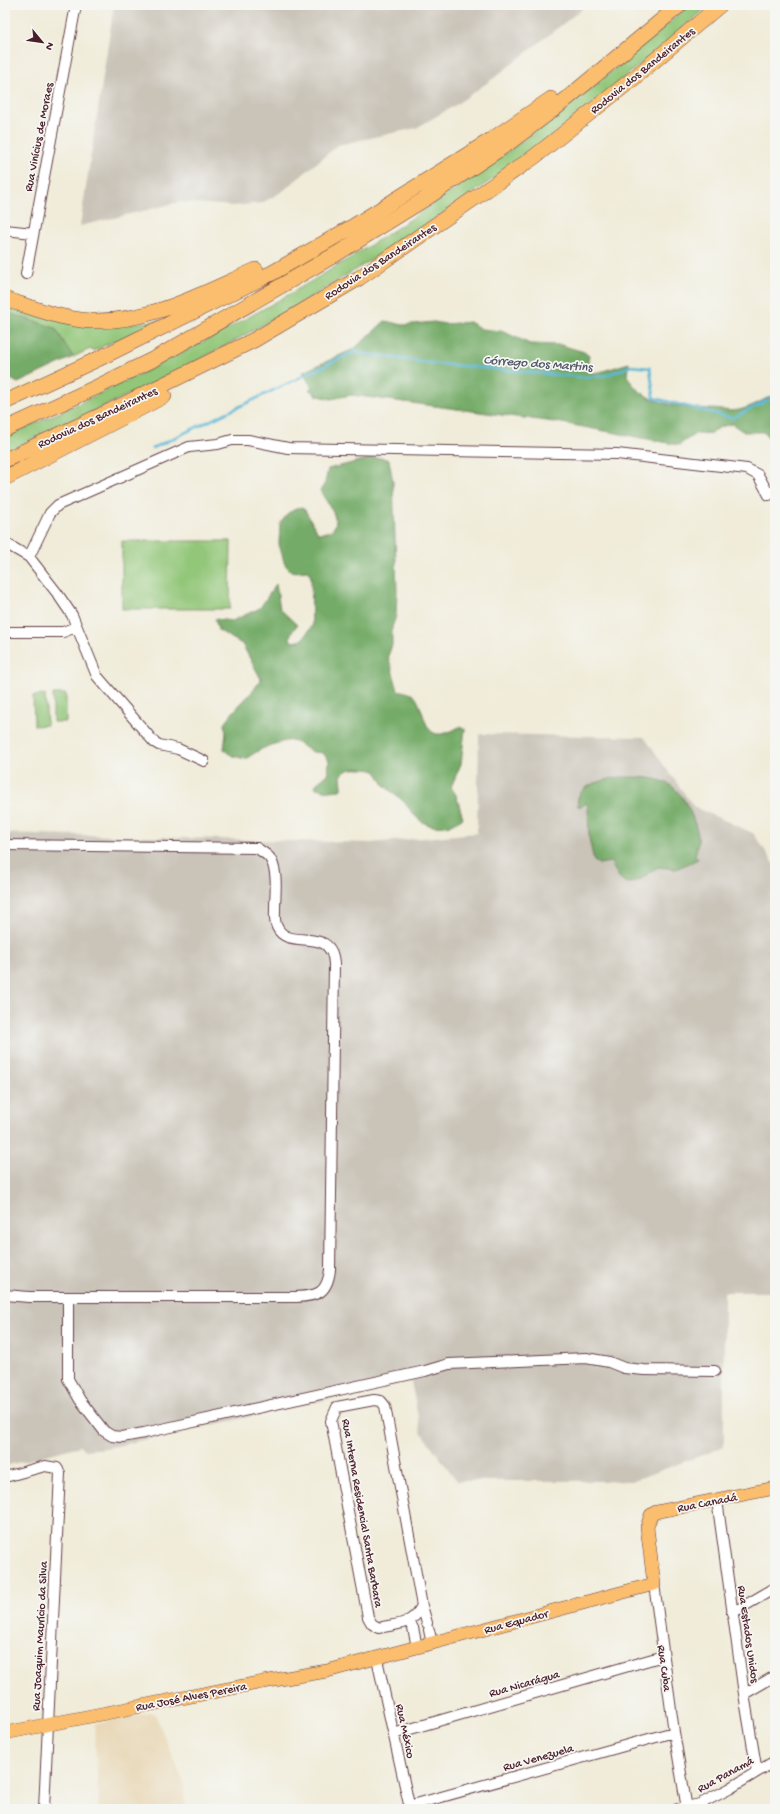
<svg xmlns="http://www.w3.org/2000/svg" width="780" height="1814" viewBox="0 0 780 1814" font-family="'Gochi Hand',sans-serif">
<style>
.built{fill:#e9d9ba}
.industrial{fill:#c9c3b8}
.green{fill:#92c678;stroke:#6e7252}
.forest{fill:#75ab68;stroke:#60654a}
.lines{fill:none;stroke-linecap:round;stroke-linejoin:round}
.stream{stroke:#5ab8d8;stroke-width:2.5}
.minor-casing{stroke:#633e45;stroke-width:12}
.major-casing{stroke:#633e45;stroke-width:14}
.highway-casing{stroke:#633e45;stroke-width:16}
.minor{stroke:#fff;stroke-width:10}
.major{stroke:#fbbe6e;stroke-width:13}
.highway{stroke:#fbbe6e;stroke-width:15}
.labels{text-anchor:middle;stroke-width:3.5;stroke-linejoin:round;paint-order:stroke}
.street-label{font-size:12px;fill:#4a1f2b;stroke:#f6f6f2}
.water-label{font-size:13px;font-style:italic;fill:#505568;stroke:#f6f6f2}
</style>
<rect width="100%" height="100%" fill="#f6f6f2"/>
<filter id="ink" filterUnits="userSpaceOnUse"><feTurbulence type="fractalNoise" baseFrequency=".025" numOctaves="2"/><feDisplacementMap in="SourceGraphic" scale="8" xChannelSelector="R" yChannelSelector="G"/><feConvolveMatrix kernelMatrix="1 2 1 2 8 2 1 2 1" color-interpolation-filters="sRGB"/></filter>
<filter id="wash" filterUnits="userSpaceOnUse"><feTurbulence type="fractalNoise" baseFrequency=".012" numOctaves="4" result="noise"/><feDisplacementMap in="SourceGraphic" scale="16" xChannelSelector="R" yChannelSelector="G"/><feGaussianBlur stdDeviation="0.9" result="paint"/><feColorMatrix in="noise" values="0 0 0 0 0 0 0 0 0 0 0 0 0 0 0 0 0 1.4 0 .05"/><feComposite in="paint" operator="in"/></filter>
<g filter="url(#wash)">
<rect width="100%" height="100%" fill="#f0ecd9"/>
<path class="built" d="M150 1713 155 1714 184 1783 186 1809H99L94 1724Z"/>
<path class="industrial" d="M114 5H587L494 78 454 106 416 128 338 145 283 191 262 203 233 206 180 202 80 226Z
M479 734 644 737 694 807 753 833 775 865V1292H724V1447L632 1481H457L421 1432 411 1381 107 1448 86 1450 80 1446 5 1466V833L371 843 477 833Z"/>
<path class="green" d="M689 5H710C647 59 584 113 517 162 416 234 309 302 199 360 135 393 70 422 5 452V437C68 409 131 379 193 347 370 255 541 138 689 5Z
M5 304 130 324 161 320 93 351 90 349 73 357 55 328 5 312Z
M122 541H231L230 609H122Z
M53 694H66V722H53Z
M45 695 47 725 34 726 33 696Z"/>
<path class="forest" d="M5 312 55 328 73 357 18 383 5 376Z
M385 321 403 325 434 322 445 324 470 322 481 329 502 331 530 344 561 345 584 352 589 356C588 362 586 369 591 373L600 372 629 363 627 375C642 406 681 407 711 409 720 409 730 412 739 410 752 407 763 400 775 394V444L763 432H744L732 424 720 427 712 433 695 434 679 445 562 423 351 395 331 399 315 395 313 391 309 390 312 388 303 372 354 349Z
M372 458H383L389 460 393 482 397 590 396 616 392 627V645L388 656 398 690C404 692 412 692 416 698 428 718 423 748 459 727L465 729 461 764 451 787 456 795 463 818C449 829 429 830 416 817 411 812 408 807 404 802 398 796 391 792 385 786 381 782 380 775 375 771 370 769 364 769 360 769 352 768 345 770 341 776L342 787 340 790 329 791 316 788 315 785 328 774 329 761 323 753 313 752 292 740C274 743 260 748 246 759 237 757 229 756 224 749L226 731 224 725C234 707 251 697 261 679L242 644 218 630 215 619 232 621 260 608 276 584 280 609 297 625 291 633 290 640 294 642 302 640 312 626 311 577 308 571 292 572 285 565 279 544 280 524 288 513 300 507 305 510 318 533C351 532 329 506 320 491L325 483 328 469Z
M619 777C658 777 676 777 692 816 698 833 701 837 695 855L698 859 676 869 658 867C636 883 624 895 611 862L599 864 594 861 589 838 588 806 586 803 581 807 578 806C573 785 605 780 619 777Z"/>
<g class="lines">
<path class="stream" d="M153 448 353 352 431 363 580 377 604 376 631 366 650 368 654 398 733 418 775 396"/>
</g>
</g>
<g filter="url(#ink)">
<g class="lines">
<defs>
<path id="minor" d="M5 230 33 233
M26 274 76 5
M5 543 29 557 57 593 72 615 97 676 154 742 159 745 178 749 204 761
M29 557 50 513 58 505 189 447 218 444 232 440H248L288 448 617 454 747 469 758 475 769 495 775 490
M5 632H63L76 627
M5 845 257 848C261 851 266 854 269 857 279 870 275 894 275 909 275 914 274 921 277 927 288 952 332 924 334 964L330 1270C327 1294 317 1296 296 1297H29L5 1295
M68 1297V1379L80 1400 104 1431 112 1436 122 1437 144 1433 425 1371 449 1364 586 1358 609 1362 624 1368 644 1370 715 1371
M374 1400 381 1401 385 1406 422 1606C411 1626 399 1623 379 1628L372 1624 368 1617 331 1421 337 1407Z
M5 1477 45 1466 57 1468 60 1473 44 1809
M717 1500 744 1694 757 1772
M654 1584 674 1732 687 1809
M422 1606 427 1623
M732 1613 775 1588
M409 1622 413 1628 417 1647
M429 1630 432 1644
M377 1659 410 1809
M744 1694 775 1676
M393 1734 663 1656
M409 1806 674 1732
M677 1809 700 1804 729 1789 775 1761"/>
<path id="major" d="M5 1733 263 1682 327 1671 654 1584 647 1527 651 1515 656 1512 775 1488"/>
<path id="highway" d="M5 299C33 308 61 319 91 321 150 323 203 293 256 270
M5 402 98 359 272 273 352 227 494 138 551 99
M5 429 97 387 156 358 338 253 425 199 510 142 558 106 680 5
M5 460 108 412 254 340 359 278 534 157 634 78 720 5
M5 478 164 396"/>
</defs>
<use href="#minor" class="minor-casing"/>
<use href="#major" class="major-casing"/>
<use href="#highway" class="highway-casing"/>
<use href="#minor" class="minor"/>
<use href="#major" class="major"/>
<use href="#highway" class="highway"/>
</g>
</g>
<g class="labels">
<g class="street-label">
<text transform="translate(642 70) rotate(-39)" y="4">Rodovia dos Bandeirantes</text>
<text transform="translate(38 137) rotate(-79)" y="4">Rua Vinícius de Moraes</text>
<text transform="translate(380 261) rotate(-33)" y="4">Rodovia dos Bandeirantes</text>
<text transform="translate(97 417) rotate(-25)" y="4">Rodovia dos Bandeirantes</text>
<text transform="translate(707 1502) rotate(-11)" y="4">Rua Canadá</text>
<text transform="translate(363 1513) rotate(80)" y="4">Rua Interna Residencial Santa Barbara</text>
<text transform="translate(516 1621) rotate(-15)" y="4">Rua Equador</text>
<text transform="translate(749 1634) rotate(82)" y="4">Rua Estados Unidos</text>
<text transform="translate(39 1636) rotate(-87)" y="4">Rua Joaquim Maurício da Silva</text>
<text transform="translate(665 1668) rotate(82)" y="4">Rua Cuba</text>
<text transform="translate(524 1683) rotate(-16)" y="4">Rua Nicarágua</text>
<text transform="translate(191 1696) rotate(-11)" y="4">Rua José Alves Pereira</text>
<text transform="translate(406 1731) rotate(78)" y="4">Rua México</text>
<text transform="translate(538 1757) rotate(-16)" y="4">Rua Venezuela</text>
<text transform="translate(725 1774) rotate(-29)" y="4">Rua Panamá</text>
</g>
<g class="water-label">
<text transform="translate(538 362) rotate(4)" y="5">Córrego dos Martins</text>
</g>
</g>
<rect width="780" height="1814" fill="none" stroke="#f6f6f2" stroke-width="20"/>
<g transform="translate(42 42) rotate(119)" stroke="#f6f6f2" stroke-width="3" paint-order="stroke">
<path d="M0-3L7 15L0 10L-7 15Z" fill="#4a1f2b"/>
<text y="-6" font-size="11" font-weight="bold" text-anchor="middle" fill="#4a1f2b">N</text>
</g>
</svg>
